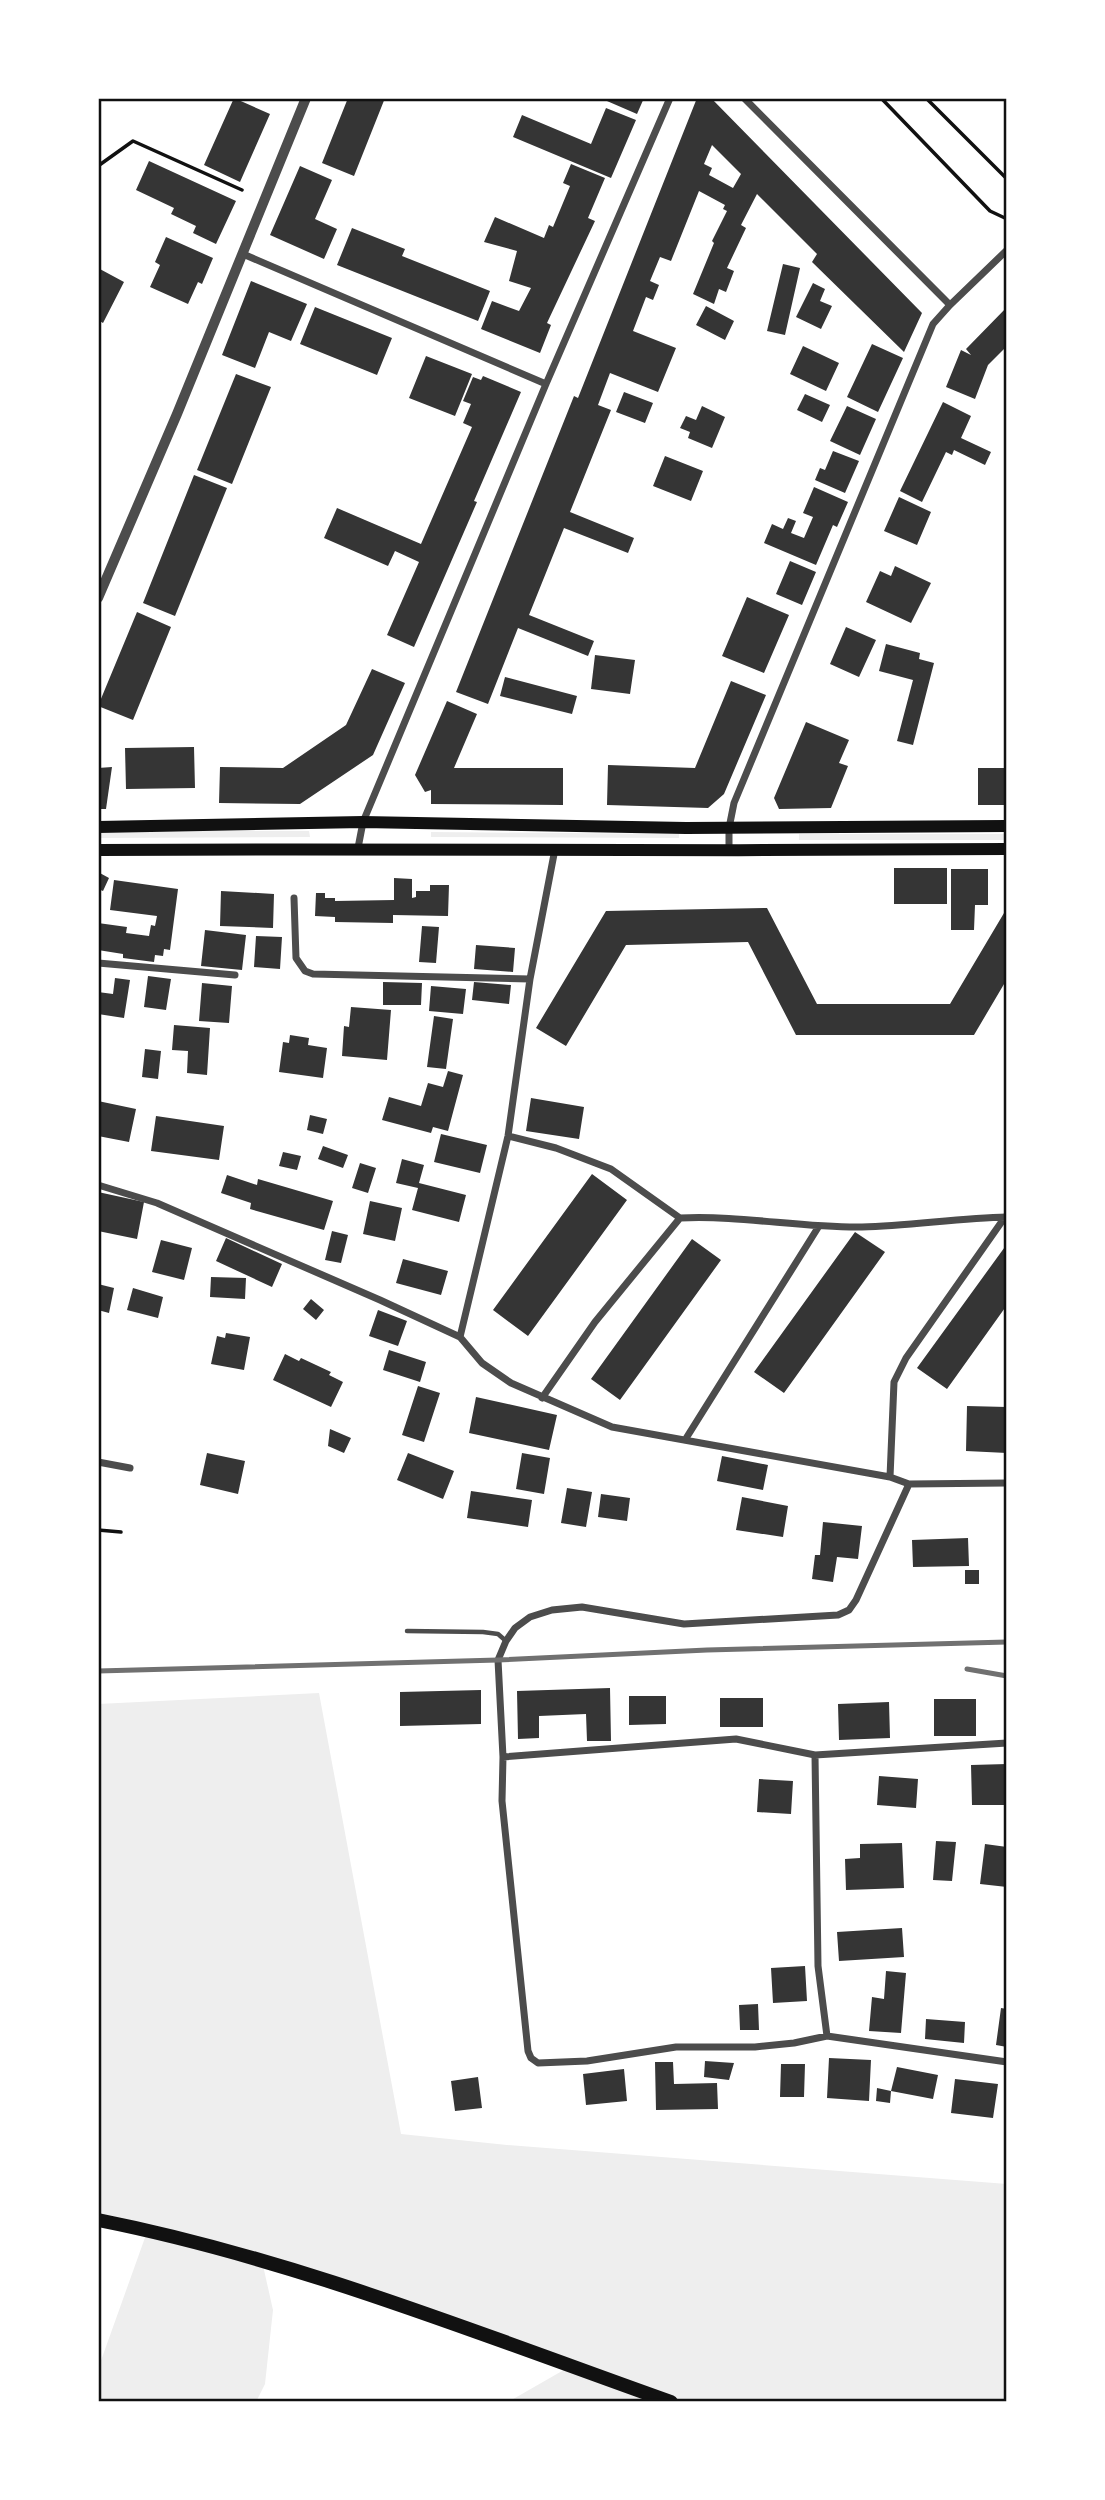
<svg xmlns="http://www.w3.org/2000/svg" width="1105" height="2500" viewBox="0 0 1105 2500" font-family="'Work Sans',sans-serif">
<style>
.green{fill:#eee}
.building{fill:#353535;fill-rule:evenodd}
.lines{fill:none;stroke-linecap:round;stroke-linejoin:round}
.path{stroke:#111;stroke-width:3.5}
.service{stroke:#4c4c4c;stroke-width:4.5}
.minor{stroke:#4c4c4c;stroke-width:7}
.tertiary{stroke:#4c4c4c;stroke-width:10}
.secondary{stroke:#111;stroke-width:12}
.primary{stroke:#111;stroke-width:14}
.rail{stroke:#707070;stroke-width:5}
.neatline{fill:none;stroke:#111;stroke-width:2.5}
</style>
<rect width="100%" height="100%" fill="#fff"/>
<path class="green" d="M98 831H309L310 837 98 838Z
M431 832 679 834V838L431 837Z
M799 834H1007V840H799Z
M319 1693 401 2134 507 2145 1007 2184V2402H508L569 2367 262 2261 273 2310 265 2384 256 2402H98V2369L147 2232 98 2220V1704Z"/>
<path class="building" d="M234 98 270 114 240 182 204 165Z
M348 98H385L354 176 322 163Z
M600 98H644L637 114Z
M697 98H711L922 313 904 352 812 262 817 254 757 194 741 225 746 228 727 268 734 271 726 292 719 289 714 304 693 294 714 243 712 241 727 211 723 209 725 205 699 191 671 261 660 257 650 281 659 285 653 300 646 297 633 331 676 348 658 392 610 373 598 405 611 410 570 512 634 538 628 553 564 528 529 615 594 641 588 656 518 628 488 704 456 692 574 396 578 398ZM712 145 741 174 733 188 709 175 712 168 704 164Z
M606 108 636 120 611 178 513 137 522 115 591 144Z
M149 161 236 201 216 244 193 233 196 226 171 214 174 208 136 190Z
M571 164 605 178 588 218 595 221 547 323 551 325 540 353 481 329 492 301 519 311 531 288 509 281 517 251 484 242 495 217 544 238 549 225 553 227 570 186 563 183Z
M300 166 332 180 315 219 337 229 324 259 270 235Z
M352 228 405 249 402 256 490 291 478 321 337 265Z
M166 237 213 258 202 284 198 282 188 304 150 287 160 265 155 262Z
M783 264 800 268 785 335 767 331Z
M98 268 124 282 103 323 98 320Z
M251 281 307 304 291 341 269 332 255 368 222 355Z
M813 283 825 289 820 301 832 306 821 329 796 317Z
M706 306 734 321 725 340 696 325Z
M315 307 392 338 377 375 300 344Z
M1007 307V346L988 365 975 399 946 387 961 350 971 355 966 349Z
M872 344 903 358 878 412 847 397Z
M803 346 839 363 826 391 790 374Z
M426 356 472 374 455 416 409 398Z
M236 374 271 387 232 484 197 470Z
M483 376 521 392 474 501 477 502 414 647 387 635 419 562 395 551 388 566 324 538 337 508 421 544 472 427 463 423 471 404 463 401 473 377 481 380Z
M624 392 653 403 645 423 616 412Z
M805 394 830 405 822 422 797 410Z
M943 402 971 416 961 438 991 452 985 465 954 450 952 455 946 452 922 502 900 491Z
M702 406 725 417 712 448 688 438 690 432 680 428 686 416 696 420Z
M847 406 876 419 860 455 830 441Z
M833 451 859 461 845 493 815 480 820 468 825 470Z
M665 456 703 471 691 501 653 486Z
M194 475 227 488 175 616 143 603Z
M814 487 848 502 837 527 833 525 816 565 764 543 772 524 783 529 788 518 796 521 791 533 804 538 813 517 803 513Z
M899 497 931 512 917 545 884 531Z
M790 561 816 572 802 605 776 594Z
M895 566 931 583 911 623 866 602 880 571 891 576Z
M747 597 789 615 764 673 722 656Z
M137 612 171 627 133 720 98 706Z
M846 627 876 640 859 677 830 664Z
M886 644 920 653 919 659 934 663 913 745 897 741 913 680 879 671Z
M595 655 635 660 630 694 591 689Z
M372 669 405 683 373 755 300 804 219 803 220 767 283 768 346 725Z
M505 677 577 696 572 714 500 696Z
M731 681 766 695 724 794 708 808 607 805 608 765 695 768Z
M447 701 477 714 454 768H563V805L431 804V790L425 792 415 775Z
M806 722 849 740 839 763 848 766 831 808 779 809 774 798Z
M194 747 195 788 126 789 125 748Z
M112 767 106 809H98V768Z
M978 768H1007V805H978Z
M894 868H947V904H894Z
M951 869H988V905H975L974 930H951Z
M98 872 109 878 103 891 98 889Z
M394 878 412 879V898L416 897V891H430V885H449L448 916 393 915V923L335 922V917L315 916 316 893H325V898H335V901L394 900Z
M114 880 178 889 170 950 164 949 163 956 155 955 154 962 123 958V954L98 950V923L127 927 126 933 149 936 151 925 155 926 157 916 110 910Z
M221 891 274 894 273 928 220 926Z
M767 908 817 1004H950L1004 913H1007V979L974 1035H796L748 942 626 945 566 1046 536 1028 606 911Z
M422 926 439 927 436 963 419 962Z
M205 930 246 935 242 970 201 966Z
M256 936 282 937 280 969 254 967Z
M476 945 515 948 513 972 474 969Z
M148 976 171 979 166 1010 144 1007Z
M115 978 130 980 124 1018 98 1014V992L113 994Z
M383 982 422 983 421 1005H383Z
M474 982 511 985 509 1004 472 1000Z
M202 983 232 986 229 1023 199 1021Z
M431 986 466 989 463 1014 429 1011Z
M351 1007 391 1010 387 1060 342 1056 344 1026 349 1027Z
M434 1016 453 1019 446 1069 427 1067Z
M174 1025 210 1028 207 1075 187 1073 188 1051 172 1050Z
M290 1035 309 1038 308 1045 327 1048 323 1078 279 1072 283 1042 289 1043Z
M145 1049 161 1051 158 1079 142 1077Z
M448 1071 463 1075 448 1131 433 1127 431 1133 382 1120 389 1097 421 1106 428 1083 443 1087Z
M531 1098 584 1107 579 1139 526 1131Z
M98 1101 136 1109 129 1142 98 1136Z
M310 1115 327 1119 323 1134 307 1130Z
M156 1116 224 1126 219 1160 151 1151Z
M441 1134 487 1145 480 1173 434 1162Z
M323 1146 348 1155 343 1168 318 1159Z
M283 1152 301 1156 297 1170 279 1166Z
M402 1159 424 1165 419 1183 466 1195 459 1222 412 1210 418 1188 396 1183Z
M360 1163 376 1168 368 1193 352 1188Z
M592 1174 627 1200 528 1336 493 1310Z
M227 1175 257 1185 258 1179 333 1201 324 1230 250 1209 251 1203 221 1193Z
M98 1192 144 1202 137 1239 98 1231Z
M370 1201 402 1208 395 1241 363 1234Z
M332 1231 348 1235 341 1263 325 1260Z
M855 1232 885 1252 784 1393 754 1372Z
M226 1238 282 1264 272 1287 216 1261Z
M692 1239 721 1260 620 1400 591 1379Z
M161 1240 192 1248 184 1280 152 1272Z
M1007 1244V1305L947 1389 917 1368Z
M403 1259 448 1271 441 1295 396 1283Z
M211 1277 246 1278 245 1299 210 1297Z
M98 1284 114 1288 109 1313 98 1310Z
M133 1288 163 1297 158 1318 127 1310Z
M311 1299 324 1310 316 1320 303 1309Z
M378 1310 407 1321 398 1346 369 1336Z
M226 1333 250 1337 244 1370 211 1364 217 1336 225 1338Z
M389 1350 426 1362 420 1382 383 1370Z
M285 1354 299 1361 301 1358 331 1372 329 1375 343 1382 331 1407 273 1380Z
M418 1386 440 1393 424 1442 402 1435Z
M476 1397 557 1415 549 1450 469 1433Z
M967 1406 1007 1407V1453L966 1451Z
M330 1429 351 1438 344 1453 328 1446Z
M207 1453 245 1461 238 1494 200 1485Z
M408 1453 454 1471 443 1499 397 1480Z
M522 1453 550 1458 544 1494 516 1489Z
M722 1456 768 1465 763 1490 717 1481Z
M567 1488 592 1492 586 1527 561 1523Z
M471 1491 532 1500 528 1527 467 1518Z
M601 1494 630 1498 627 1521 598 1517Z
M742 1497 788 1506 783 1537 736 1530Z
M823 1522 862 1526 858 1559 837 1557 833 1582 812 1579 815 1555H820Z
M968 1538 969 1566 913 1567 912 1540Z
M965 1570H979V1584H965Z
M610 1688 611 1741H587L586 1714 539 1716V1738L518 1739 517 1691Z
M481 1690V1724L400 1726V1692Z
M629 1696H666V1724L629 1725Z
M720 1698H763V1727H720Z
M934 1699H976V1736H934Z
M889 1702 890 1738 839 1740 838 1704Z
M1007 1764V1805H972L971 1765Z
M879 1776 918 1779 916 1808 877 1805Z
M759 1779 793 1781 791 1814 757 1812Z
M936 1841 956 1842 952 1881 933 1880Z
M902 1843 904 1888 846 1890 845 1859 860 1858V1844Z
M985 1844 1007 1847V1887L980 1884Z
M902 1928 904 1957 839 1961 837 1932Z
M805 1966 807 2001 773 2003 771 1968Z
M886 1971 906 1973 901 2033 869 2031 872 1997 884 1999Z
M758 2004 759 2030H740L739 2005Z
M1001 2008 1007 2009V2047L996 2045Z
M926 2019 965 2022 964 2043 925 2039Z
M829 2058 871 2060 869 2101 827 2098Z
M705 2061 734 2063 729 2080 704 2077Z
M655 2062H673L674 2084 717 2083 718 2109 656 2110Z
M781 2064H805L804 2097H780Z
M897 2067 938 2075 933 2099 891 2091 890 2103 876 2101 877 2088 891 2091Z
M624 2069 627 2101 586 2105 583 2074Z
M478 2077 482 2108 455 2111 451 2081Z
M955 2079 998 2084 993 2118 951 2113Z"/>
<g class="lines">
<path class="path" d="M881 98 990 211 1007 219
M926 98 1007 179
M98 166 133 141 242 190
M98 1530 121 1532"/>
<path class="service" d="M407 1631 483 1632 498 1634 506 1641"/>
<path class="minor" d="M744 98 950 305
M243 254 546 384
M358 848 363 822 546 384 670 98
M729 849V828L734 803 933 324 950 305 1007 250
M294 898 296 958 305 971 313 974 530 979
M98 963 235 975
M508 1136 556 1148 611 1169 680 1218
M98 1185 157 1203 380 1300 460 1337 482 1363 511 1383 612 1427 890 1477 909 1484 1007 1483
M460 1337 508 1136 530 979 555 849
M542 1398 595 1322 680 1218C741 1215 801 1228 862 1227 910 1226 958 1218 1007 1217
M685 1440 819 1226
M98 1462 130 1468
M890 1477 894 1382 906 1358 1005 1217
M909 1484 856 1600 849 1610 838 1615 684 1624 582 1607 552 1610 530 1617 515 1628 506 1641 498 1660 503 1757 502 1801 528 2051 531 2058 538 2063 587 2061 676 2047H755L794 2043 827 2036 1007 2062
M815 1755 818 1966 827 2036
M503 1757 736 1739 815 1755 1007 1743"/>
<path class="tertiary" d="M98 598 177 414 306 98"/>
<path class="secondary" d="M98 827 363 822 686 828 1007 826
M98 850C401 848 704 852 1007 849"/>
<path class="primary" d="M98 2220C295 2259 482 2335 671 2402"/>
<path class="rail" d="M967 1669 1007 1676
M98 1671 498 1660 707 1650 1007 1642"/>
</g>
<rect width="1105" height="2500" fill="none" stroke="#ffffff" stroke-width="200"/>
<rect x="100" y="100" width="905" height="2300" class="neatline"/>
</svg>
